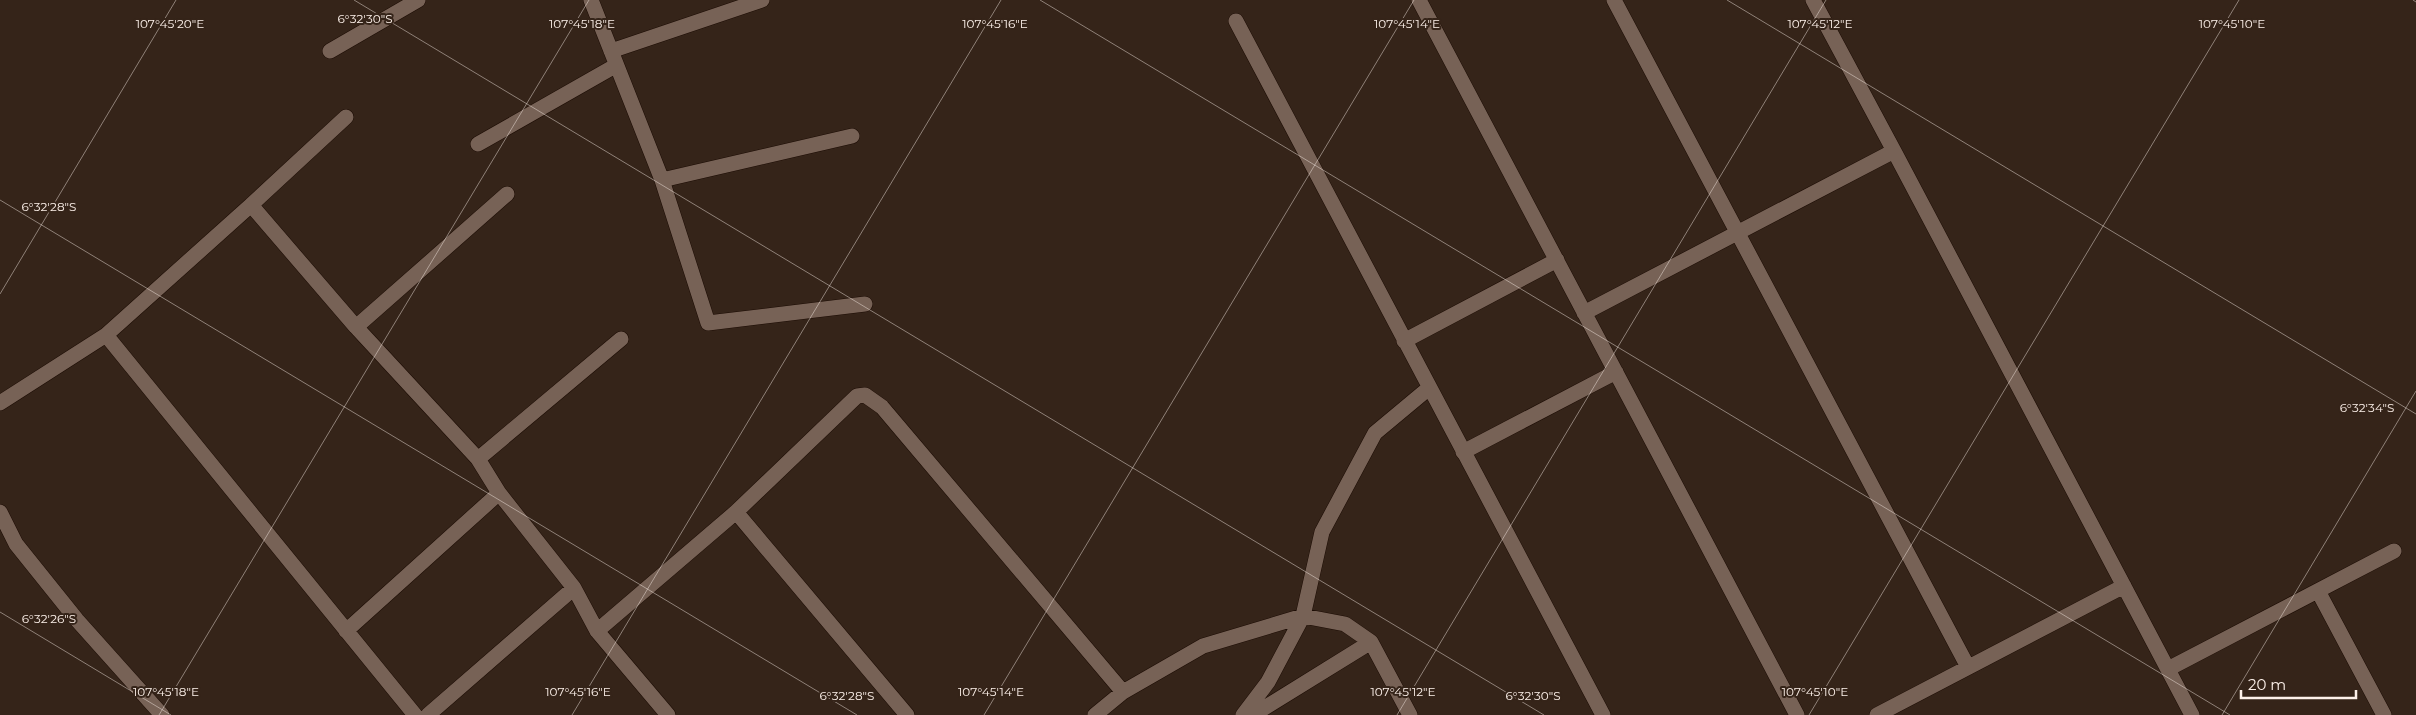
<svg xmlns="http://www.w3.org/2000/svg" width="2416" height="715" viewBox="0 0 2416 715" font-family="Montserrat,sans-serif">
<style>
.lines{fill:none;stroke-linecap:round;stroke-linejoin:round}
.minor-casing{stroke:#1c0c04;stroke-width:16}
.minor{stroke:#776256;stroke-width:15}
.ticks{fill:none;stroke:#fdf1ea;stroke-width:1;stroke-opacity:0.45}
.ticks-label{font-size:12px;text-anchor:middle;fill:#fdf1ea;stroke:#352419;stroke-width:4;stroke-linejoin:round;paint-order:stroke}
</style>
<rect width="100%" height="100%" fill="#352419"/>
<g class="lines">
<defs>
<path id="minor" d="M591 0 662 180 708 323 865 304
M1419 0 1797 715
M1614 0 1968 667
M1236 21 1603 715
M330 51 418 0
M611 51 762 0
M478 144 615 66
M1894 151 2192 715
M662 180 852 136
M251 205 346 117
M1584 313 1894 151 1813 0
M356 327 507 194
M106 335 415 715
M1404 341 1557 260
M0 403 106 335 251 205 356 327 478 459 499 493 574 588 428 715
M1463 452 1616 372
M478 459 621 339
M0 512 16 544 77 620 162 715
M736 512 857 396 865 395 882 407 1123 692
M574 588 597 631 668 715
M2318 591 2384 715
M346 631 499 493
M597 631 736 512 907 715
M2168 669 2394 551
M1095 715 1123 692 1203 646 1303 616 1345 624 1371 642 1410 715
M1243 715 1268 682 1303 616 1322 532 1375 433 1429 388
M1253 715 1371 642
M1877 715 2124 586"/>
</defs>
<use href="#minor" class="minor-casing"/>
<use href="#minor" class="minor"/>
</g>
<path class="ticks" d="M354 0 1544 715M1040 0 2230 715M1727 0 2416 414M2413 0 2416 2M0 200 857 715M0 294 176 0M0 612 171 715M159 715 589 0M572 715 1001 0M984 715 1414 0M1397 715 1826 0M1809 715 2239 0M2222 715 2416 391"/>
<g class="ticks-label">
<text x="365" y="23">6°32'30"S</text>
<text x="170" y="28">107°45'20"E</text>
<text x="582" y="28">107°45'18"E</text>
<text x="995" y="28">107°45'16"E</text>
<text x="1407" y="28">107°45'14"E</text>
<text x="1820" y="28">107°45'12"E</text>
<text x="2232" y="28">107°45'10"E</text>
<text x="49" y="211">6°32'28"S</text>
<text x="2367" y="412">6°32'34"S</text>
<text x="49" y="623">6°32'26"S</text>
<text x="166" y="696">107°45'18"E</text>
<text x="578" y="696">107°45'16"E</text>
<text x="991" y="696">107°45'14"E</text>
<text x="1403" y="696">107°45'12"E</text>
<text x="1815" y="696">107°45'10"E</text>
<text x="847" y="700">6°32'28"S</text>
<text x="1533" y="700">6°32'30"S</text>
</g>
<path d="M2241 690v8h115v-8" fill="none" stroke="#fdf1ea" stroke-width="2.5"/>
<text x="2248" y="690" font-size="15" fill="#fdf1ea" stroke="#352419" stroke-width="4" paint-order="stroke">20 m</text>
</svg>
